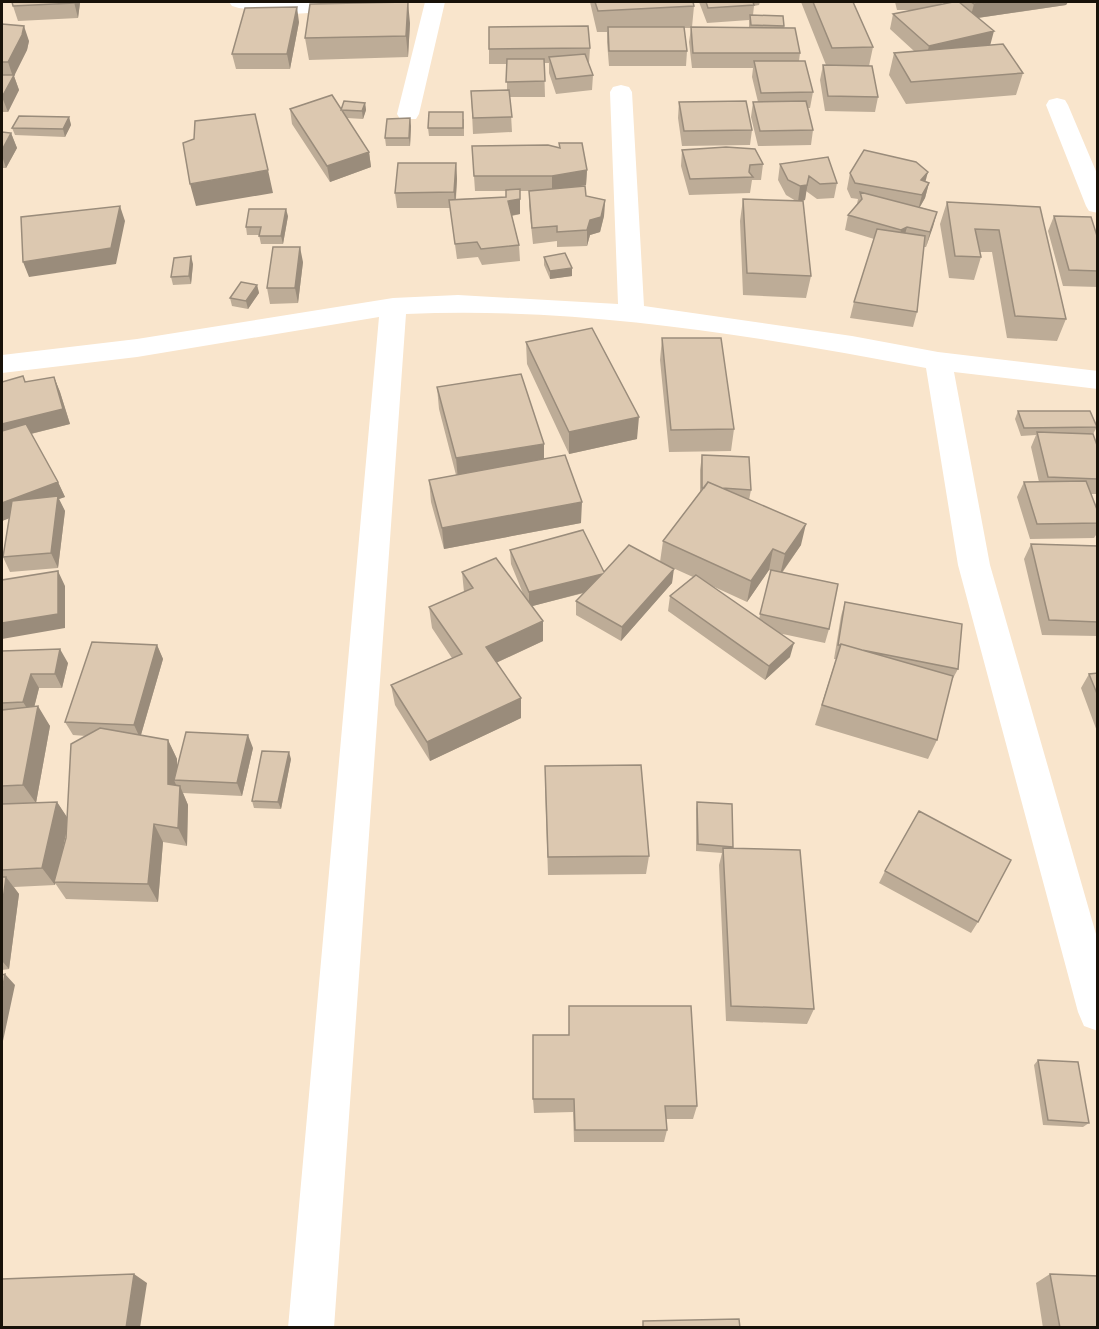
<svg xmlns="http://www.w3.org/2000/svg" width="1099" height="1329" viewBox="0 0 1099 1329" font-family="'IBM Plex Serif',serif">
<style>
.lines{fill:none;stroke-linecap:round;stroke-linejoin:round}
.street{fill:#fff;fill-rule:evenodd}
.wall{fill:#bdac97;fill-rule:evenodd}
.shaded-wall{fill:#9a8c7b}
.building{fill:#dcc8b0;stroke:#9a8c7b;stroke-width:1.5}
</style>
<rect width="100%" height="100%" fill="#f9e5cc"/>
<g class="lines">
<path class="street" d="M229 2H402L399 6 392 8 292 14 239 8 232 6Z
M425 2H445L419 114 416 119H400L397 114Z
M621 85 629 87 632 92 644 306 852 336 938 352 1098 371V389L954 372 990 565 1098 941V1031L1084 1026 1078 1012 958 565 926 368C755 336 579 306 406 314L334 1328H288L379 317 137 357 2 373V355L137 339 393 298 458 295 618 304 610 92 613 87Z
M1057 98 1065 100 1068 105 1098 176V213L1089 211 1086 206 1046 105 1049 100Z"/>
</g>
<path class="wall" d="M590 2H693L694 6 692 27H749V20L707 23 699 2H760L759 5 754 6 753 15 783 16 784 27 800 53 799 61 813 92 810 108H807L813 130 811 145 758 146 751 117 753 102H758L752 77 753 68H692L689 42 691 28H684L687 51 686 66H609L607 42V32H597Z
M801 2H853L873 47 869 66 878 97 875 112 825 111 820 80 823 65H826Z
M895 2H941L942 4 953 2H1068L1066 5 978 18 990 45 1023 73 1016 95 906 104 889 75 894 53 914 51 890 29 893 14 912 10H897Z
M80 3 78 18 18 21 13 6Z
M299 22 290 69H236L232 54Z
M410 23 408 57 309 60 305 38Z
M2 24 29 41 27 50 14 76 19 90 8 112H2Z
M590 48 589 63H588L593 75 592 90 556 94 549 73V63H544L545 97H510L512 132 473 134 471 91 507 90V64H489V49Z
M679 102 752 130 750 145 682 146 678 118Z
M365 103 366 110 363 119 347 118 369 152 371 167 330 182 292 124 290 109H341Z
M69 117 71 125 65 137 15 135 12 128Z
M464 119V136H429L428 128Z
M411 126 410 146H386L385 138Z
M2 132 11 133 17 148 6 168H2Z
M559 143 587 170 586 185 577 187 586 196 605 200 604 216 600 232 590 235 587 246 557 247V241L533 244 529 206V191H520V214L512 216 519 245 520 261 482 265 478 257 457 259 450 208H397L395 193 456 163 457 179 456 199 506 197V191H475L472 146 559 147Z
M682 150 763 164 761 180H752L750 193 689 195 681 166Z
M780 164 837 183 834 198 817 199 806 191 805 200 800 201 811 276 806 298 743 295 740 221 743 199 796 201 786 195 778 180Z
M850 173 925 181 929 183 925 198 920 207 937 212 926 247H924L917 312 913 327 850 318 854 302 874 239 845 230 848 215 857 204 858 199 851 198 847 189Z
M947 202 1040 207 1066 319 1057 341 1007 338 992 252H980L981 257 974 280 949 278 940 224Z
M288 216 283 244H261L259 235H247L246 227Z
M1054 216 1098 239V287L1063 286 1048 231Z
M544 257 572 276 550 279 544 265Z
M303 262 298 303 270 304 267 288Z
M193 264 191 284 173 285 171 277Z
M257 285 259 293 248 309 232 306 230 298Z
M662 338 734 429 731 451 669 452 660 360Z
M526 342 637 439 569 454 527 364Z
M54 377 60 392 70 424 31 434 58 482 65 497 59 499 65 511 58 568 10 572 3 557 9 518 2 521V382H26Z
M437 387 544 444V459L581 523 444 549 431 502 429 480 456 475 439 409Z
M1018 411 1097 427 1093 434 1098 448V494H1091L1098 523V532L1094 538 1030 539 1017 497 1024 482H1039L1031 447 1036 435 1021 436 1015 419Z
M702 455 751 490 749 500 801 545 782 573 829 629 825 643 778 633 790 657 765 680 668 611 670 596 693 577 673 568 672 583 621 641 576 615V601L584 593 532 606 543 641 496 663 521 718 430 761 395 705 391 685 452 658 432 628 429 607 464 592 462 572 524 596 511 564 510 550 604 572 660 562 663 541 700 492V470ZM769 570 771 571 759 619 710 585 747 602Z
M1031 544 1098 546V636L1042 635 1024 559Z
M845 602 958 669 951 682 937 740 928 759 815 725 836 659H834L841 616Z
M157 645 163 659 141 735 168 740 177 759V768L253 748 242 796 183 793 188 805 187 846 163 842 158 902 66 899 55 883V885L14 887 19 894 9 969 2 970V651L68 663 62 688H39L34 707 50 726 36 803 57 802 67 818 86 736 73 735 65 722ZM67 829 66 838 60 859Z
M1098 673V734L1081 688 1089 674Z
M291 759 281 809 254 808 252 801Z
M545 785 649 856 646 874 548 875Z
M697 802 733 847V848L814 1009 807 1024 726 1021 719 865 722 853 696 851V809Z
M885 871 978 922 971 933 879 883Z
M568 1035 697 1106 693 1119H666L667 1130 664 1142H574L573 1112 534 1113 533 1099Z
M1038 1060 1089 1123 1083 1127 1043 1125 1034 1065Z
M1050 1274 1098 1328H1043L1036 1283Z"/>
<path class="shaded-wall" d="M74 2H79L80 3 78 18Z
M408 2 410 23 408 57 406 36Z
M992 2H1068L1066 5 970 19 974 4Z
M297 7 299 22 290 69 287 54Z
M24 26 29 41 27 50 14 76 19 90 8 112 2 97 13 77 8 62Z
M994 31 990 46 925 61 929 46Z
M365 103 366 110 363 119 362 111Z
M69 117 71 125 65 137 63 129Z
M410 118 411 126 410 146 409 138Z
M11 133 17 148 6 168 2 156V150Z
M369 152 371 167 330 182 327 166Z
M456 163 457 179 455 208 454 192Z
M268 170 273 193 196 206 190 184Z
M587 170 586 185 552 191V176Z
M928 172 924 187 917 195 921 180Z
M809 176 805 200 798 202 800 186Z
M929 183 925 198 918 210 922 195Z
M520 189V214L508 216V201Z
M605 200 604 216 600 232 590 235 587 246V230L590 220Z
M120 206 125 221 116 264 29 277 23 262Z
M286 209 288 216 283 244 281 236Z
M937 212 933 227 926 247 930 232Z
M907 227 903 242 897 246 901 230Z
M300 247 303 262 298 303 295 288Z
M191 256 193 264 191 284 189 276Z
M572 268V276L550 279V271Z
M257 285 259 293 248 309 246 301Z
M54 377 60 392 70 424 2 441V424Z
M639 417 637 439 569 454V432Z
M544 444V466L458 480 456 458Z
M58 482 65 497 59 499 65 511 58 568 51 553 57 500 2 521V503Z
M582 502 581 523 444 549 442 528Z
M806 524 801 545 780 575 785 554Z
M773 549 769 570 747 602 751 581Z
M674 569 672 583 621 641 622 627Z
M58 571 65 586V628L2 639V623Z
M602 574 601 588 529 607V592Z
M543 621V641L487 667 486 647Z
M794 643 790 657 765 680 769 666Z
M157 645 163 659 140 738 134 725Z
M60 649 68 663 62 688 55 674Z
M31 674 39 688 32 716 23 702Z
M521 698V718L430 761 427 742Z
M38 706 50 726 36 803 23 785Z
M248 735 253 748 242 796 237 783Z
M168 740 177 759V780H174L177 787 168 784Z
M289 752 291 759 281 809 278 802Z
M180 786 188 805 187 846 178 828Z
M57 802 69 820 55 885 42 868Z
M154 824 163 842 158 902 148 884Z
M6 877 19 894 9 969 2 961V908Z
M5 974 15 985 3 1041 2 1039V992Z
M134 1274 147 1283 140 1328H126Z"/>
<path class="building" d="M12 2H74V3L13 6Z
M408 2 406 36 305 38 310 4Z
M595 2H693L694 6 598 11Z
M706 2H753L754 5 708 8Z
M813 2H853L873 47 832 48Z
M953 2H959L994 31 929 46 893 14Z
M971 2H992L974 4Z
M297 7 287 54H232L245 8Z
M750 15 783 16 784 26 751 25Z
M2 24 24 26 22 35 8 62H2Z
M588 26 590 48 489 49V27Z
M608 27H684L687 51H609Z
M691 27 795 28 800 53H693Z
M1003 44 1023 73 911 82 894 53Z
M585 54 593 75 556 79 549 57Z
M507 59H544L545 81 506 82Z
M754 61H805L813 92 761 93Z
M823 65 872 66 878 97 828 96Z
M2 75H14L2 97Z
M509 90 512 117 473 118 471 91Z
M332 95 369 152 327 166 290 109Z
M344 101 365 103 362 111 341 110Z
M746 101 752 130 684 131 679 102Z
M806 101 813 130 760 131 753 102Z
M429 112H463V128H428Z
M255 114 268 170 190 184 183 143 194 139 195 121Z
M19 116 69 117 63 129 12 128Z
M410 118 409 138H385L387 119Z
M2 132 11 133 2 150Z
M559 143H582L587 170 552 176H474L472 146 548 145 560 148Z
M726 147 755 149 763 164 750 165 749 172 753 177 690 179 682 150Z
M864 150 916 162 928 172 921 180 929 183 922 195 855 183 850 173Z
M828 157 837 183 820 184 809 176 807 185 800 186 788 180 780 164Z
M398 163H456L454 192 395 193Z
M585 186 586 196 605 200 601 217 590 220 587 230 557 232V226L532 228 529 191Z
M520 189V199L508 201 519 245 481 249 477 242 455 244 449 200 506 197V190Z
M860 192 937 212 930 232 907 227 901 230 848 215 862 199Z
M743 199 803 201 811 276 747 273Z
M947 202 1040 207 1066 319 1015 316 999 230 975 229 981 257 955 256Z
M120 206 111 248 23 262 21 217Z
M249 209H286L281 236H259L261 227H246Z
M1054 216 1091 217 1098 239V271L1069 270Z
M877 229 925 236 917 312 854 302Z
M273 247H300L295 288H267Z
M565 253 572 268 550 271 544 257Z
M191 256 189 276 171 277 174 258Z
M241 282 257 285 246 301 230 298Z
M592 328 639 417 569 432 526 342Z
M662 338H721L734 429 671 430Z
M521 374 544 444 456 458 437 387Z
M23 376 25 382 54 377 63 409 2 424V382Z
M1018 411H1090L1097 427 1024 428Z
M26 424 58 482 2 503V431Z
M1037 432 1093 434 1098 448V479L1048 477Z
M565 455 582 502 442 528 429 480Z
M702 455 749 457 751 490 722 488 708 482 704 488H702Z
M1086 481 1098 512V523L1037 524 1024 482Z
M708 482 806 524 785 554 773 549 751 581 663 541Z
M58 496 51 553 3 557 12 501Z
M583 530 604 572 629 545 674 569 622 627 576 601 602 574 529 592 510 550Z
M1031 544 1098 546V622L1049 620Z
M496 558 543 621 486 647 521 698 427 742 391 685 462 654 429 607 473 588 462 572Z
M771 570 838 584 829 629 760 614Z
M58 571V614L2 623V580Z
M696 575 794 643 769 666 670 596Z
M845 602 962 624 958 669 862 650 841 644 840 645H838Z
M92 642 157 645 134 725 65 722Z
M841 644 953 676 937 740 822 705Z
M60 649 55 674H31L23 702 2 703V651Z
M1098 673V696L1089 674Z
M38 706 23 785 2 786V710Z
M100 728 168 740V784L180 786 178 828 154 824 148 884 54 882 66 838 71 744Z
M186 732 248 735 237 783 174 780Z
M262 751 289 752 278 802 252 801Z
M641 765 649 856 548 857 545 766Z
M57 802 42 868 2 870V804Z
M697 802 732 804 733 847 698 844Z
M919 811 1011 860 978 922 885 871Z
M723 848 800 850 814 1009 731 1006Z
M2 877H6L2 908Z
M5 974 2 992V975Z
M569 1006H691L697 1106H665L667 1130H575L574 1099H533V1035H569Z
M1038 1060 1078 1062 1089 1123 1048 1120Z
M134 1274 126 1328H2V1279Z
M1050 1274 1098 1276V1328H1060Z
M739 1319 740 1328H643V1321Z"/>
<rect width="1099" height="1329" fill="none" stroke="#181209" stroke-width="6"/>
</svg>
